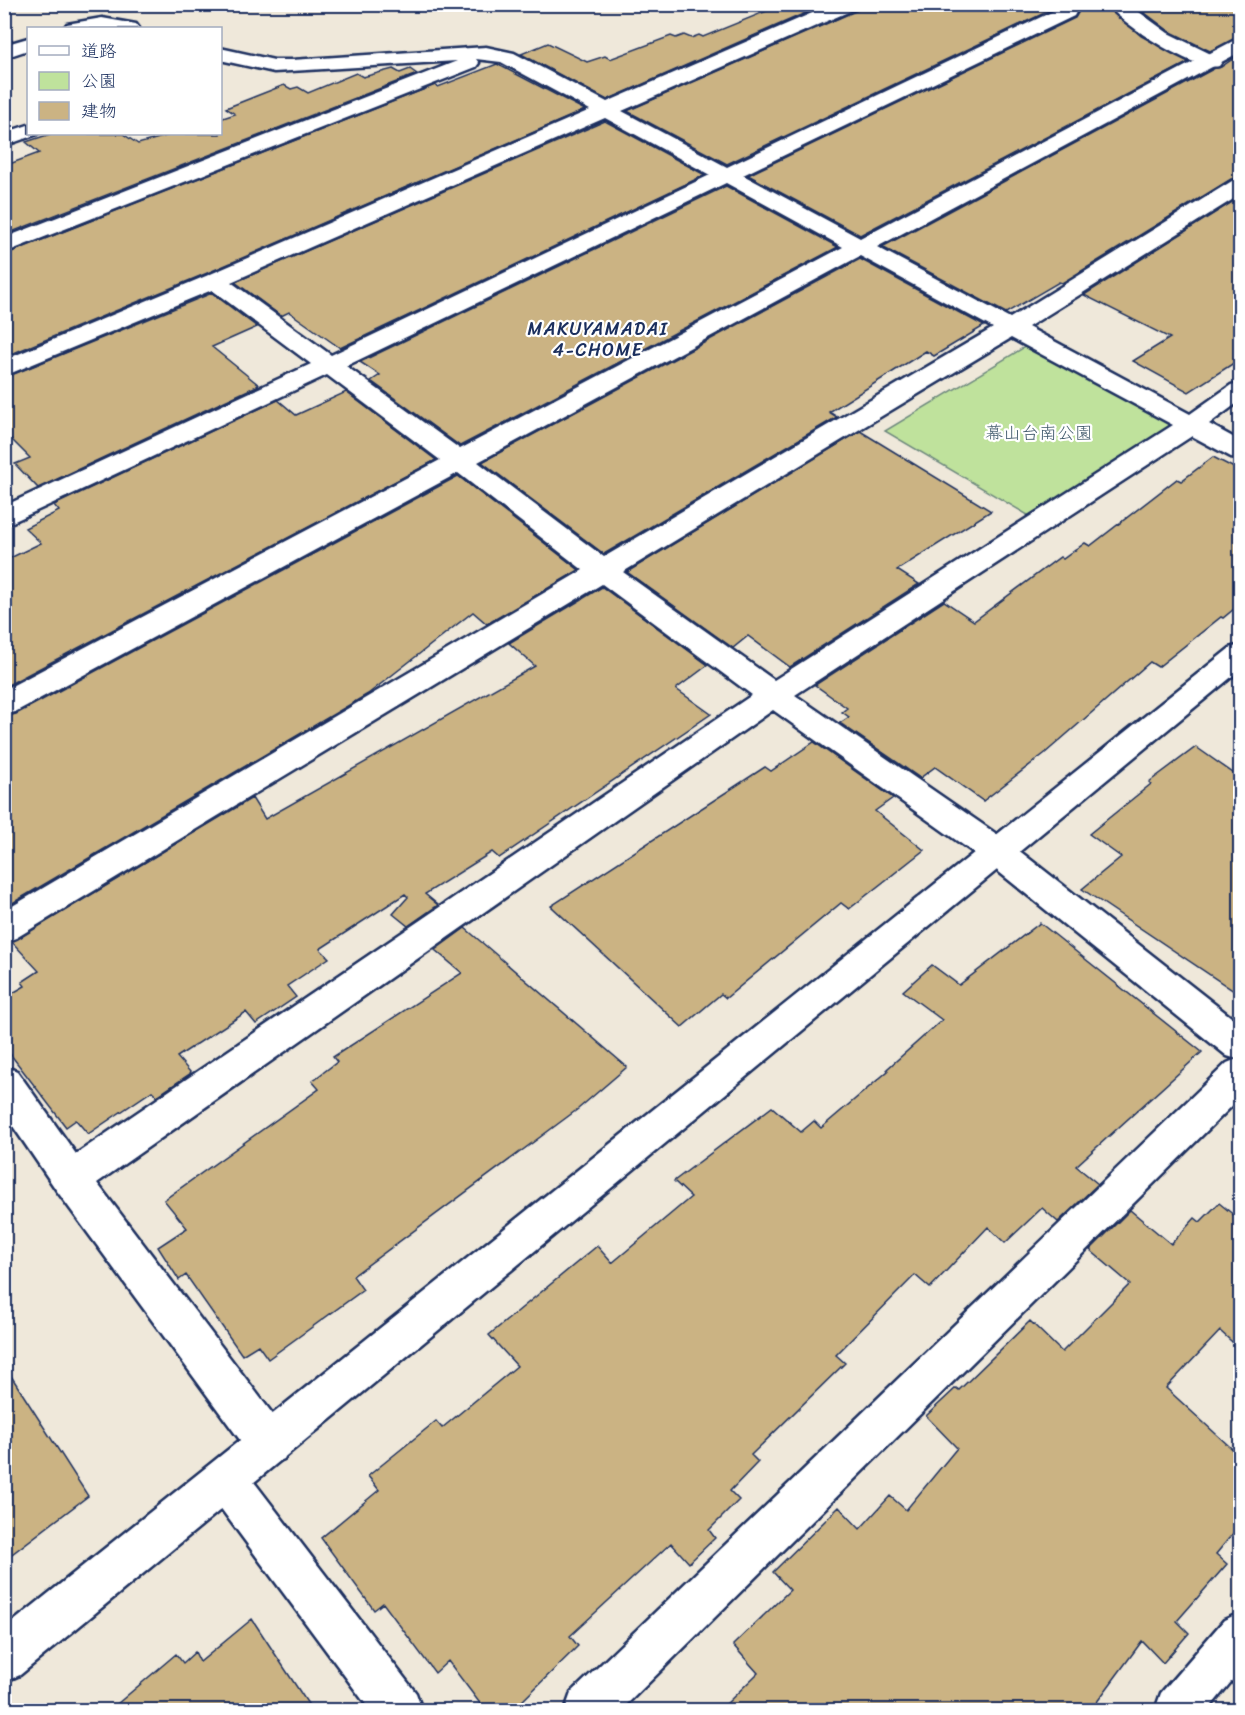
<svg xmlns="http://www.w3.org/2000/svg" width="1245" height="1715" viewBox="0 0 1245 1715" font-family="Sriracha,'Klee One',sans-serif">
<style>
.green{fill:#bfe29c;stroke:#6d887d;stroke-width:1.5}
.building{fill:#cbb383;stroke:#1b2f5e;stroke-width:1.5}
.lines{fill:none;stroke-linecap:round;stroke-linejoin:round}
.street-casing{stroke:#1b2f5e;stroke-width:5}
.secondary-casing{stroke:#1b2f5e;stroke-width:5}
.street{fill:#fff;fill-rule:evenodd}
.secondary{fill:#fff;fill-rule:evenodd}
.labels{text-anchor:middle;stroke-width:4.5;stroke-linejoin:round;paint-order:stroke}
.far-neighbourhood-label{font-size:18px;letter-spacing:1.5px;fill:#1b2f5e;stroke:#fff}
.far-park-label{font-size:18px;fill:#445c6e;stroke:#fff}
</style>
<rect width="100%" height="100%" fill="#efe8da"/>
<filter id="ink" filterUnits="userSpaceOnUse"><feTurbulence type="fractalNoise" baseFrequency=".0167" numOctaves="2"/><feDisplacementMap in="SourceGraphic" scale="12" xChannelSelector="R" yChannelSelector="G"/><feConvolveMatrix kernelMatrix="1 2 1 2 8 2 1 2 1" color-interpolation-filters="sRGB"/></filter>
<g filter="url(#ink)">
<path class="green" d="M1033 342 1190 425 1043 524 885 431Z"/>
<path class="building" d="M784 4H826L607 100 521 54 548 43 587 62 605 56 610 59 671 36 676 38 684 35 691 38 699 35 703 37Z
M861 4H1105L1141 36 1189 62 860 235 748 175 1075 18 1078 13 1076 7 1059 6 727 164 627 111 858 10Z
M1133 4 1240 6V37L1210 51 1169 31Z
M1240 54V178L1231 179 1062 283 1059 282 1006 313 882 247 1215 68 1221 67Z
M497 64 585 110 205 274 4 357V255L435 85 438 87Z
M393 69 400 73 410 69 417 74 4 235V166L39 153 26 142 50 134H123L138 144 173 134H220V119L235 114 226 108 284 85 291 89 298 87 308 93 356 73 363 77Z
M605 121 705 175 340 348 289 312 281 316 235 282Z
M726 186 838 247 460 446 371 381 380 375 360 362Z
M1240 197V359L1189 392 1133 361 1170 338 1084 295Z
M860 259 984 326 934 356 926 351 829 412 837 417 604 554 482 462Z
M212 293 257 327 212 347 259 385 38 488 15 464 30 458 4 432V378Z
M346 392 436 460 4 687V561L41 543 25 528 59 511 54 505 278 400 296 415Z
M860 431 991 511 897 570 919 584 790 667 748 636 733 648 627 572Z
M1213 457 1240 471V604L1223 618 1221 617 1158 667 1150 662 1044 754 983 801 935 767 920 778 840 723 849 717 842 712 847 708 815 685 944 601 974 621 1060 557 1063 559 1085 543 1090 546 1177 479 1181 481Z
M458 476 579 570 487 624 473 612 368 694 4 908V717L16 714Z
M602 587 708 665 676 689 711 714 499 858 492 852 425 894 438 905 408 926 393 914 408 897 405 894 320 949 329 958 287 986 296 997 256 1024 246 1012 177 1057 191 1073 157 1096 152 1091 88 1134 76 1120 66 1127 4 1046V998L25 986 22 982 39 971 12 942 252 798 265 819 535 666 509 643Z
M814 742 893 798 875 811 924 850 849 909 841 903 726 998 721 994 682 1027 551 906 765 767 771 771Z
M1196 747 1240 778V995L1082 889 1121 857 1089 834 1151 784 1149 782Z
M1040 923 1202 1052 1076 1166 1098 1184 1058 1222 1042 1208 1005 1243 988 1227 930 1288 915 1275 836 1355 845 1363 751 1455 758 1462 730 1491 739 1500 709 1530 715 1538 689 1563 671 1543 570 1636 578 1646 513 1710H485L448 1661 435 1673 383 1603 374 1610 321 1538 379 1490 368 1476 436 1421 442 1428 517 1366 489 1335 597 1246 612 1263 691 1197 674 1181 772 1107 801 1132 814 1121 821 1128 888 1071 887 1069 942 1020 903 991 932 965 959 985Z
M465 928 627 1067 578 1109 353 1276 363 1290 268 1359 258 1345 242 1355 186 1275 179 1280 158 1247 187 1228 164 1200 319 1089 312 1081 337 1062 333 1057 462 973 435 950Z
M1219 1203 1240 1220V1349L1220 1331 1166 1388 1240 1456V1525L1216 1554 1227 1564 1177 1621 1189 1633 1163 1663 1142 1641 1091 1710H720L758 1673 733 1645 790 1590 773 1572 839 1507 860 1529 890 1496 906 1510 957 1448 926 1416 956 1388 959 1390 1030 1321 1062 1352 1130 1284 1090 1250 1130 1210 1171 1244 1195 1218 1200 1222Z
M4 1365 88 1496 4 1560Z
M252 1619 312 1710H110L176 1654 183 1663 195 1652 200 1662Z"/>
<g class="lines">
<defs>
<path id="street" d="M833 4H859L857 8 622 111 727 167 1060 8H1074L1076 12 1074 16 743 175 860 238 1233 41 1240 39V52L877 247 1010 318 1232 181 1240 180V195L1028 327 1190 414 1231 385 1240 383V401L1209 424 1240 441V459L1231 457 1192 436 795 695 1008 842 1240 1024V1098L621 1710H565L571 1693 1227 1063 1237 1059 1227 1056 984 860 773 710 97 1183 284 1429 290 1444 284 1459 269 1465 254 1459 57 1191 4 1113V1066L17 1071 76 1154 752 695 602 584 16 938 4 942V911L583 570 458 473 15 712 4 715V690L440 460 327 375 4 526V506L311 364 212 290 4 376V360L206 276 590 110 501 62 476 59 479 63 476 67 4 253V238L457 61 274 72 220 60V48L274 60H292L486 47 514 53 607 102ZM605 118 710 175 331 355 231 282ZM726 183 843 247 460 449 346 366ZM860 256 993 328 604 557 478 462ZM1011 338 1173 425 774 680 623 572Z
M102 18 136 24 139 28H64L67 24Z
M28 38V50L4 58V45Z
M28 125V134H37L35 135 4 146V133Z
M226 1458 241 1465 416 1693 422 1710H370L211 1495 204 1480 211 1465Z
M1240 1613V1671L1208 1710H1155L1161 1693 1224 1620Z"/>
<path id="secondary" d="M1107 4H1128L1168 33 1219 58 1222 62 1219 66C1195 72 1122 24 1107 4Z
M1240 645V670L20 1675 4 1682V1629L1230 648Z"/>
</defs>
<use href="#street" class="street-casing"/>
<use href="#secondary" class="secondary-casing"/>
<use href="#street" class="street"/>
<use href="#secondary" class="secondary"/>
</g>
</g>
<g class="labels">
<g class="far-neighbourhood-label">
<text x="598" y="335">MAKUYAMADAI<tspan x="598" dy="21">4-CHOME</tspan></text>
</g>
<g class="far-park-label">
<text x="1039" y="439">幕山台南公園</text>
</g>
</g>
<rect width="1245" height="1715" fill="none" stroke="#fff" stroke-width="24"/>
<rect x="12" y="12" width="1221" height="1691" fill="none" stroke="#1b2f5e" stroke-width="2" filter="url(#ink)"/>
<rect x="27" y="27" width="195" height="108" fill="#ffffff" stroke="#a4acbf" stroke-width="1.5"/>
<rect x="39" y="46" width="30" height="9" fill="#ffffff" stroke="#a4acbf" stroke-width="1.5"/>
<text x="81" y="57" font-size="18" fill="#1b2f5e">道路</text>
<rect x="39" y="72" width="30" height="18" fill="#bfe29c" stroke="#a4acbf" stroke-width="1.5"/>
<text x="81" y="87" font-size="18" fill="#1b2f5e">公園</text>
<rect x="39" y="102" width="30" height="18" fill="#cbb383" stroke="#a4acbf" stroke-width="1.5"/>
<text x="81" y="117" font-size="18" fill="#1b2f5e">建物</text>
</svg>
